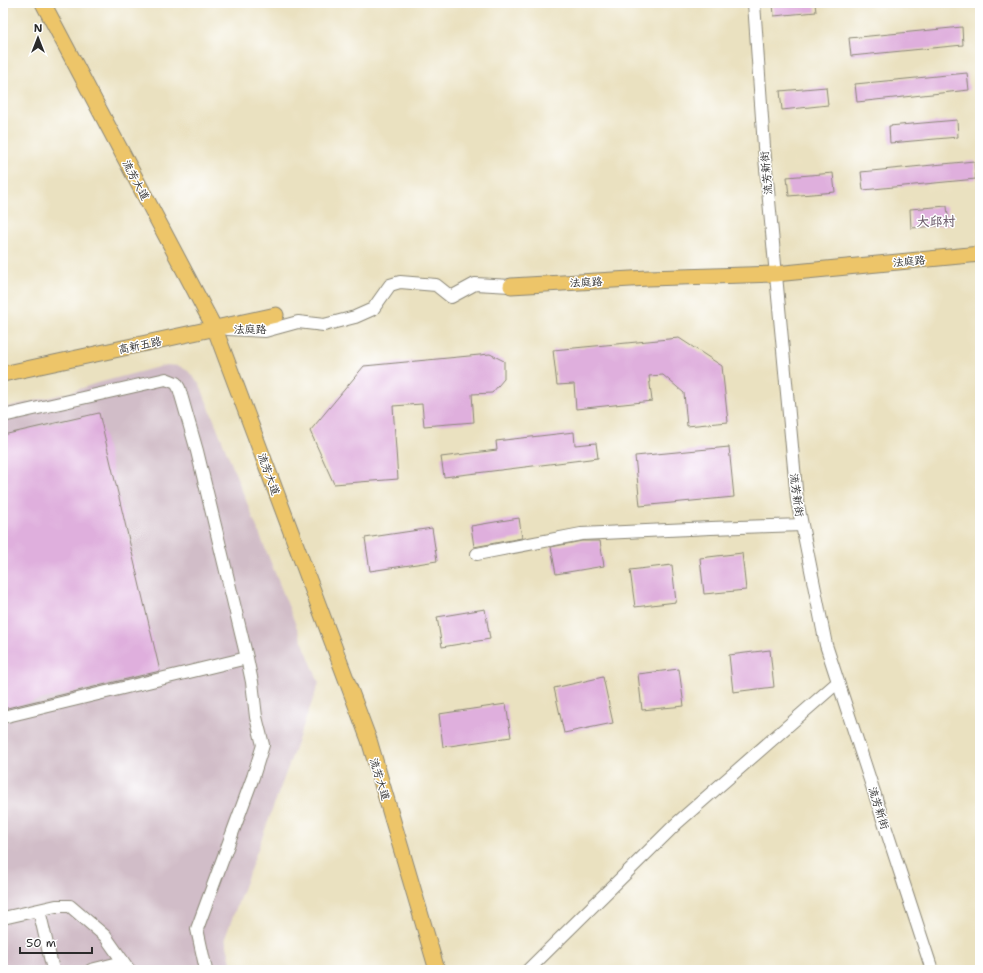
<svg xmlns="http://www.w3.org/2000/svg" width="983" height="973" viewBox="0 0 983 973" font-family="'Shantell Sans','LXGW WenKai TC',sans-serif">
<style>
.industrial{fill:#d1bdc8}
.building{fill:#dfafdd}
.lines{fill:none;stroke-linecap:round;stroke-linejoin:round}
.minor-casing{stroke:#8a8676;stroke-width:14}
.major-casing{stroke:#8a8676;stroke-width:17}
.minor{stroke:#fff;stroke-width:12}
.major{stroke:#edc569;stroke-width:15}
.labels{text-anchor:middle;stroke-width:3;stroke-linejoin:round;paint-order:stroke}
.street-label{font-size:11px;fill:#2b2b2b;stroke:#fff}
.quarter-label{font-size:13px;font-weight:bold;fill:#6a5969;stroke:#fff}
</style>
<rect width="100%" height="100%" fill="#fff"/>
<filter id="ink" filterUnits="userSpaceOnUse"><feTurbulence type="fractalNoise" baseFrequency=".025" numOctaves="2"/><feDisplacementMap in="SourceGraphic" scale="8" xChannelSelector="R" yChannelSelector="G"/><feConvolveMatrix kernelMatrix="1 2 1 2 8 2 1 2 1" color-interpolation-filters="sRGB"/></filter>
<filter id="wash" filterUnits="userSpaceOnUse"><feTurbulence type="fractalNoise" baseFrequency=".012" numOctaves="4" result="noise"/><feDisplacementMap in="SourceGraphic" scale="16" xChannelSelector="R" yChannelSelector="G"/><feGaussianBlur stdDeviation="0.9" result="paint"/><feColorMatrix in="noise" values="0 0 0 0 0 0 0 0 0 0 0 0 0 0 0 0 0 1.4 0 .05"/><feComposite in="paint" operator="in"/></filter>
<g filter="url(#wash)">
<rect width="100%" height="100%" fill="#eae1c0"/>
<path class="industrial" d="M166 365 179 366 188 371 200 385 319 683 225 938 233 970H3V408L68 393 94 384Z"/>
<g id="blocks">
<path class="building" d="M773 3H815L816 12 774 16Z
M962 27 963 45 851 56 849 38Z
M967 73 969 90 857 102 855 84Z
M826 87 828 105 782 110 780 91Z
M957 120 958 137 890 143 889 126Z
M974 161 976 179 863 190 861 172Z
M833 173 835 192 789 196 787 177Z
M947 206 949 225 911 228 910 209Z
M679 338 722 366 728 422 687 426 684 393 663 375 649 376 652 401 576 409 574 384 557 385 553 350Z
M490 354 504 361V379L492 393 472 394 474 422 424 426 422 404 393 406 398 479 334 484 310 431 364 366Z
M99 413 160 671 3 709V435Z
M574 432 575 445 596 443 598 458 444 477 441 457 497 450 496 441Z
M729 447 734 497 640 506 635 456Z
M519 518 522 538 474 547 471 526Z
M432 528 437 561 370 571 365 538Z
M582 541H600L604 566 556 574 551 547Z
M742 553 746 590 704 594 700 558Z
M672 565 676 602 635 607 630 570Z
M485 609 490 639 442 647 437 617Z
M770 650 774 687 733 692 729 655Z
M679 669 684 706 642 710 638 674Z
M603 677 613 723 564 733 554 688Z
M506 704 511 737 443 747 439 714Z"/>
</g>
</g>
<g filter="url(#ink)">
<use href="#blocks" fill-opacity="0" stroke="#8a8676" stroke-width="1"/>
<g class="lines">
<defs>
<path id="minor" d="M754 3 764 147 797 500 826 645 932 970
M228 329 265 331 298 322 324 325 355 317 373 309 390 285 400 282 436 285 451 297 475 284 511 286
M3 416 166 379 176 383 179 388 197 451 247 658 252 682 256 717 263 745 253 777 197 929 206 970
M477 554 581 534 711 528 802 525
M3 717 247 658
M39 910 53 970
M3 918 56 906H70L105 936 129 970
M91 970 123 962
M528 970 677 823 838 682"/>
<path id="major" d="M43 3 215 329 369 740 437 970
M511 286 648 278 775 274 980 254
M3 374 276 315"/>
</defs>
<use href="#minor" class="minor-casing"/>
<use href="#major" class="major-casing"/>
<use href="#minor" class="minor"/>
<use href="#major" class="major"/>
</g>
</g>
<g class="labels">
<g class="street-label">
<text transform="translate(766 173) rotate(-95)" y="4">流芳新街</text>
<text transform="translate(136 180) rotate(62)" y="4">流芳大道</text>
<text transform="translate(909 261) rotate(-5)" y="4">法庭路</text>
<text transform="translate(586 282) rotate(-3)" y="4">法庭路</text>
<text x="250" y="333">法庭路</text>
<text transform="translate(140 345) rotate(-12)" y="4">高新五路</text>
<text transform="translate(269 474) rotate(70)" y="4">流芳大道</text>
<text transform="translate(797 495) rotate(82)" y="4">流芳新街</text>
<text transform="translate(380 779) rotate(73)" y="4">流芳大道</text>
<text transform="translate(879 808) rotate(72)" y="4">流芳新街</text>
</g>
<g class="quarter-label">
<text x="936" y="226">大邱村</text>
</g>
</g>
<rect width="983" height="973" fill="none" stroke="#fff" stroke-width="16"/>
<g transform="translate(38 38)" stroke="#ffffff" stroke-width="3" paint-order="stroke">
<path d="M0-3L7 15L0 10L-7 15Z" fill="#2b2b2b"/>
<text y="-6" font-size="11" font-weight="bold" text-anchor="middle" fill="#2b2b2b">N</text>
</g>
<path d="M20 947v6h72v-6" fill="none" stroke="#2b2b2b" stroke-width="2"/>
<text x="26" y="947" font-size="12" fill="#2b2b2b" stroke="#ffffff" stroke-width="3" paint-order="stroke">50 m</text>
</svg>
